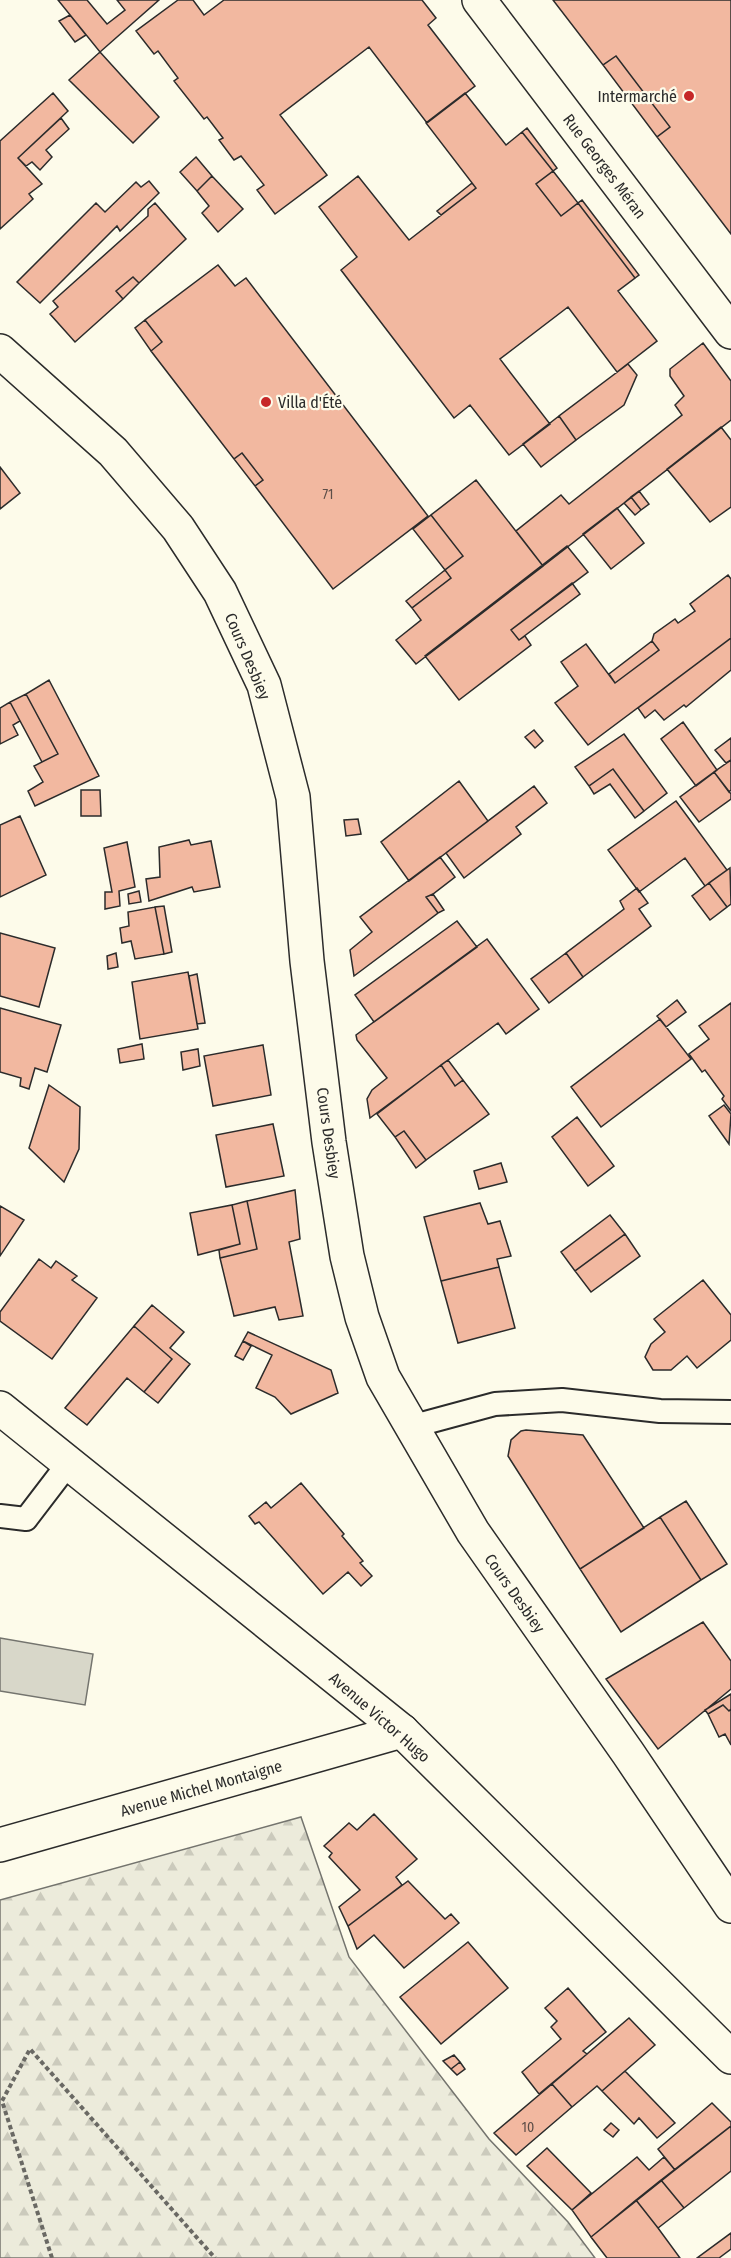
<svg xmlns="http://www.w3.org/2000/svg" width="731" height="2258" viewBox="0 0 731 2258" font-family="'Fira Sans Condensed',sans-serif">
<style>
.forest{fill:url(#forest-firs);stroke:#74746e;stroke-width:1.5}
.water{fill:#d8d7c9;stroke:#74746e;stroke-width:1.5}
.building{fill:#f2b8a0;stroke:#2b2b2b;stroke-width:1.5}
.lines{fill:none;stroke-linecap:round;stroke-linejoin:round}
.service-casing{stroke:#2b2b2b;stroke-width:26}
.minor-casing{stroke:#2b2b2b;stroke-width:36}
.tertiary-casing{stroke:#2b2b2b;stroke-width:36}
.path{stroke:#6a6964;stroke-width:4;stroke-dasharray:4.5 3;stroke-linecap:butt}
.service{stroke:#fdfbea;stroke-width:22}
.minor{stroke:#fdfbea;stroke-width:33}
.tertiary{stroke:#fdfbea;stroke-width:33}
.poi-dot{fill:#c62828;stroke:#fdfbea;stroke-width:2}
.labels{text-anchor:middle;stroke-width:4.5;stroke-linejoin:round;paint-order:stroke}
.number-label{font-size:14px;fill:#5d4e48}
.poi-label{font-size:16px;fill:#2b2b2b;stroke:#fdfbea;text-anchor:end}
.street-label{font-size:16px;fill:#2b2b2b;stroke:#fdfbea}
</style>
<defs>
<pattern id="forest-firs" width="22" height="20" patternUnits="userSpaceOnUse" patternTransform="scale(1.5)"><rect width="22" height="20" fill="#ecebdb"/><path d="M5 1l3.5 6h-7zM16 11l3.5 6h-7z" fill="#cbcabc"/></pattern>
</defs>
<rect width="100%" height="100%" fill="#fdfbea"/>
<path class="forest" d="M301 1817 349 1957 489 2139 568 2222 595 2258H0V1900Z"/>
<path class="water" d="M0 1638 93 1654 85 1705 0 1691Z"/>
<path class="building" d="M58 0H87L107 24 125 10 117 0H159L100 52Z
M178 0H193L204 15 224 0H422L436 18 428 25 475 86 427 123 369 47 280 115 327 175 275 214 257 190 264 185 241 156 234 160 219 140 223 138 207 117 204 119 174 81 178 78 158 51 154 54 136 31Z
M553 0H731V234L657 137 670 127 616 56 603 65Z
M70 15 86 35 75 42 59 21Z
M100 52 159 117 133 143 69 80Z
M616 56 670 127 657 137 603 65Z
M53 93 68 111 18 158 42 184 29 194 33 199 0 229V141Z
M465 93 506 145 522 132 553 171 536 184 561 216 578 203 635 278 618 291 657 341 617 372 568 307 500 359 550 424 509 455 470 405 454 418 341 270 357 257 319 207 358 176 409 240 476 188 426 123Z
M61 118 69 129 46 150 52 157 40 170 32 162 26 166 18 158Z
M527 128 557 168 553 171 522 132Z
M196 157 212 176 197 191 180 172Z
M553 171 578 203 561 216 536 184Z
M212 176 243 209 218 232 202 213 209 206 197 191Z
M149 181 159 193 120 231 117 226 40 303 17 282 96 203 105 212 136 182 141 187Z
M472 183 476 188 441 215 437 211Z
M582 200 639 275 635 278 578 203Z
M155 203 186 239 139 283 133 277 116 291 123 299 75 342 50 314 58 307 53 301 148 216V209Z
M218 265 235 286 246 278 428 516 333 589 255 486 263 480 242 453 234 459 151 351 162 342 145 320Z
M133 277 139 283 123 299 116 291Z
M145 320 162 342 151 351 135 328Z
M703 343 731 381V420L543 566 516 531 561 495 569 504 682 415 675 405 684 396 670 376V369Z
M628 364 637 375 624 405 576 440 559 416Z
M559 416 576 440 541 467 523 444Z
M721 427 731 440V507L710 522 667 469Z
M242 453 263 480 255 486 234 459Z
M0 467 20 493 0 509Z
M476 480 543 566 416 664 396 640 421 620 412 608 451 578 445 570 463 556 431 515Z
M639 491 649 504 641 510 631 497Z
M631 497 641 510 635 515 624 503Z
M617 508 644 543 611 569 583 534Z
M431 515 463 556 445 570 413 529Z
M567 546 588 572 511 630 519 640 525 636 531 645 459 700 425 656Z
M445 570 451 578 412 608 406 601Z
M728 575 731 579V638L588 745 555 703 578 686 561 662 586 644 615 683 659 650 652 641 654 634 675 619 678 623 695 611 690 604Z
M572 583 580 594 519 640 511 630Z
M731 638V670L686 707 684 705 664 720 655 710 645 718 638 708Z
M652 641 659 650 615 683 609 674Z
M49 680 99 776 35 806 28 791 43 782 34 766 58 754 26 694Z
M26 694 58 754 42 762 10 702Z
M10 702 20 721 13 725 18 735 0 744V708Z
M683 722 717 770 696 786 661 739Z
M534 730 543 741 535 748 525 737Z
M624 734 667 793 644 811 613 769 589 786 575 767Z
M731 738V760L726 763 715 750Z
M731 760V790L729 792 714 772Z
M613 769 644 811 635 818 610 784 594 794 589 786Z
M714 772 731 794V799L699 822 680 797Z
M459 781 488 821 409 881 381 842Z
M534 786 547 803 516 827 521 834 464 878 446 853Z
M81 790H100L101 816H81Z
M676 801 727 870 705 886 685 858 639 892 608 850Z
M20 816 46 875 0 897V825Z
M358 819 361 834 346 836 344 820Z
M189 840 191 845 211 841 220 887 194 892 192 887 149 901 146 879 160 877 159 847Z
M127 842 135 887 119 891 120 906 105 909V892H112L104 848Z
M440 857 455 877 433 894 426 897 438 913 354 976 350 950 372 932 360 917Z
M730 868 731 904 727 907 709 883Z
M709 883 727 907 710 920 692 896Z
M637 888 648 903 639 909 651 926 583 977 566 953 624 909 620 901Z
M139 891 141 902 129 904 128 894Z
M433 894 444 910 438 913 426 897Z
M164 906 172 952 164 954 155 907Z
M155 907 164 954 135 959 131 941 122 943 120 928 129 926 128 912Z
M457 921 477 947 374 1022 355 995Z
M0 933 55 948 39 1007 0 996Z
M487 939 539 1009 506 1034 498 1023 370 1118 367 1099 372 1090 387 1078 357 1040 356 1035Z
M116 953 118 967 108 969 107 956Z
M566 953 583 977 549 1003 531 979Z
M188 972 198 1029 140 1039 132 982Z
M197 974 205 1023 197 1024 189 976Z
M677 1000 686 1012 666 1027 657 1016Z
M731 1003V1111L722 1099 724 1096 705 1070 702 1072 689 1054 709 1039 699 1026Z
M0 1008 61 1025 47 1072 35 1068 29 1089 20 1086 21 1078 0 1072Z
M660 1019 691 1059 601 1127 571 1087Z
M142 1044 144 1059 120 1063 118 1049Z
M263 1045 271 1095 213 1106 204 1056Z
M198 1049 200 1066 183 1070 181 1052Z
M448 1060 463 1080 455 1086 441 1065Z
M441 1065 455 1086 463 1080 489 1114 426 1160 404 1131 395 1137 377 1114Z
M49 1085 80 1107 79 1149 64 1182 29 1148Z
M724 1105 731 1114 729 1144 709 1116Z
M577 1117 614 1166 588 1186 552 1137Z
M273 1124 284 1176 226 1187 216 1135Z
M404 1131 426 1160 416 1168 395 1137Z
M501 1163 507 1182 479 1189 474 1171Z
M295 1190 300 1239 289 1242 303 1316 279 1320 275 1307 234 1316 220 1258 257 1249 247 1201Z
M247 1201 257 1249 220 1258 219 1250 240 1244 232 1205Z
M480 1203 488 1224 500 1221 511 1256 497 1259 499 1267 441 1281 424 1217Z
M232 1205 240 1244 198 1255 190 1213Z
M0 1206 24 1220 0 1256Z
M610 1215 625 1234 575 1271 561 1252Z
M625 1234 640 1256 591 1292 575 1271Z
M39 1259 51 1268 56 1261 77 1276 72 1280 97 1298 52 1359 0 1321V1312Z
M499 1267 515 1328 458 1343 441 1281Z
M703 1280 731 1315V1340L697 1368 687 1356 671 1370H653L645 1357 651 1344 665 1332 654 1319Z
M152 1305 184 1332 170 1348 190 1364 158 1403 144 1392 172 1359 134 1326Z
M134 1326 172 1359 144 1392 127 1378 87 1425 65 1408Z
M248 1332 331 1370 338 1393 291 1414 275 1397 256 1388 272 1355 243 1341Z
M243 1341 251 1346 243 1360 235 1356Z
M526 1430 583 1435 644 1528 580 1569 508 1456 511 1440 521 1431Z
M301 1483 344 1534 342 1536 363 1561 360 1563 372 1576 361 1586 348 1572 323 1594 259 1522 255 1524 249 1516 266 1502 271 1508Z
M686 1501 727 1564 701 1580 660 1517Z
M660 1517 701 1580 621 1632 580 1569Z
M703 1622 731 1661V1689L658 1749 606 1679Z
M731 1694V1709L729 1711 723 1705 708 1714 705 1710Z
M723 1705 729 1711 731 1709V1745L725 1734 719 1737 708 1714Z
M374 1814 417 1859 396 1877 402 1885 348 1926 339 1907 360 1890 329 1857 332 1853 324 1846 349 1823 357 1830Z
M408 1881 445 1919 451 1914 459 1923 404 1968 374 1935 357 1949 348 1926Z
M468 1942 508 1988 441 2044 400 1997Z
M568 1988 606 2032 583 2051 587 2054 539 2094 522 2072 561 2039 551 2027 557 2021 545 2008Z
M629 2018 655 2045 602 2091 597 2086 572 2107 552 2084Z
M454 2055 460 2062 451 2069 443 2061Z
M460 2062 465 2069 457 2075 451 2069Z
M625 2071 675 2123 657 2138 639 2118 634 2124 602 2091Z
M552 2084 572 2107 516 2155 494 2133Z
M712 2103 731 2122V2126L675 2170 658 2149Z
M611 2123 619 2130 613 2137 604 2130Z
M731 2126V2171L684 2208 661 2180Z
M547 2148 591 2193 572 2210 527 2166Z
M637 2157 649 2170 664 2157 675 2170 591 2237 572 2210Z
M661 2180 684 2208 658 2228 636 2200Z
M636 2200 658 2228 680 2258H607L591 2237Z
M731 2233V2249L719 2258H697Z"/>
<g class="lines">
<defs>
<path id="service" d="M410 1427 495 1404 562 1400 660 1411 731 1412
M0 1516 26 1519 68 1464"/>
<path id="minor" d="M479 0 731 332
M0 1845 402 1731"/>
<path id="tertiary" d="M0 351 113 452 178 528 220 592 264 685 293 797 307 961 329 1142 347 1256 362 1317 383 1377 473 1532 628 1753 731 1906
M0 1408 402 1731 731 2057"/>
</defs>
<use href="#service" class="service-casing"/>
<use href="#minor" class="minor-casing"/>
<use href="#tertiary" class="tertiary-casing"/>
<path class="path" d="M52 2258 2 2101 30 2049 215 2258"/>
<use href="#service" class="service"/>
<use href="#minor" class="minor"/>
<use href="#tertiary" class="tertiary"/>
</g>
<g class="poi-dot">
<circle cx="689" cy="96" r="6"/>
<circle cx="266" cy="402" r="6"/>
</g>
<g class="labels">
<g class="number-label">
<text x="328" y="499">71</text>
<text x="528" y="2132">10</text>
</g>
<g class="poi-label">
<text x="677" y="102">Intermarché</text>
<text x="278" y="408" text-anchor="start">Villa d'Été</text>
</g>
<g class="street-label">
<text transform="translate(605 166) rotate(53)" y="6">Rue Georges Méran</text>
<text transform="translate(248 656) rotate(67)" y="6">Cours Desbiey</text>
<text transform="translate(329 1133) rotate(82)" y="6">Cours Desbiey</text>
<text transform="translate(515 1593) rotate(55)" y="6">Cours Desbiey</text>
<text transform="translate(380 1717) rotate(41)" y="6">Avenue Victor Hugo</text>
<text transform="translate(201 1788) rotate(-16)" y="6">Avenue Michel Montaigne</text>
</g>
</g>
</svg>
